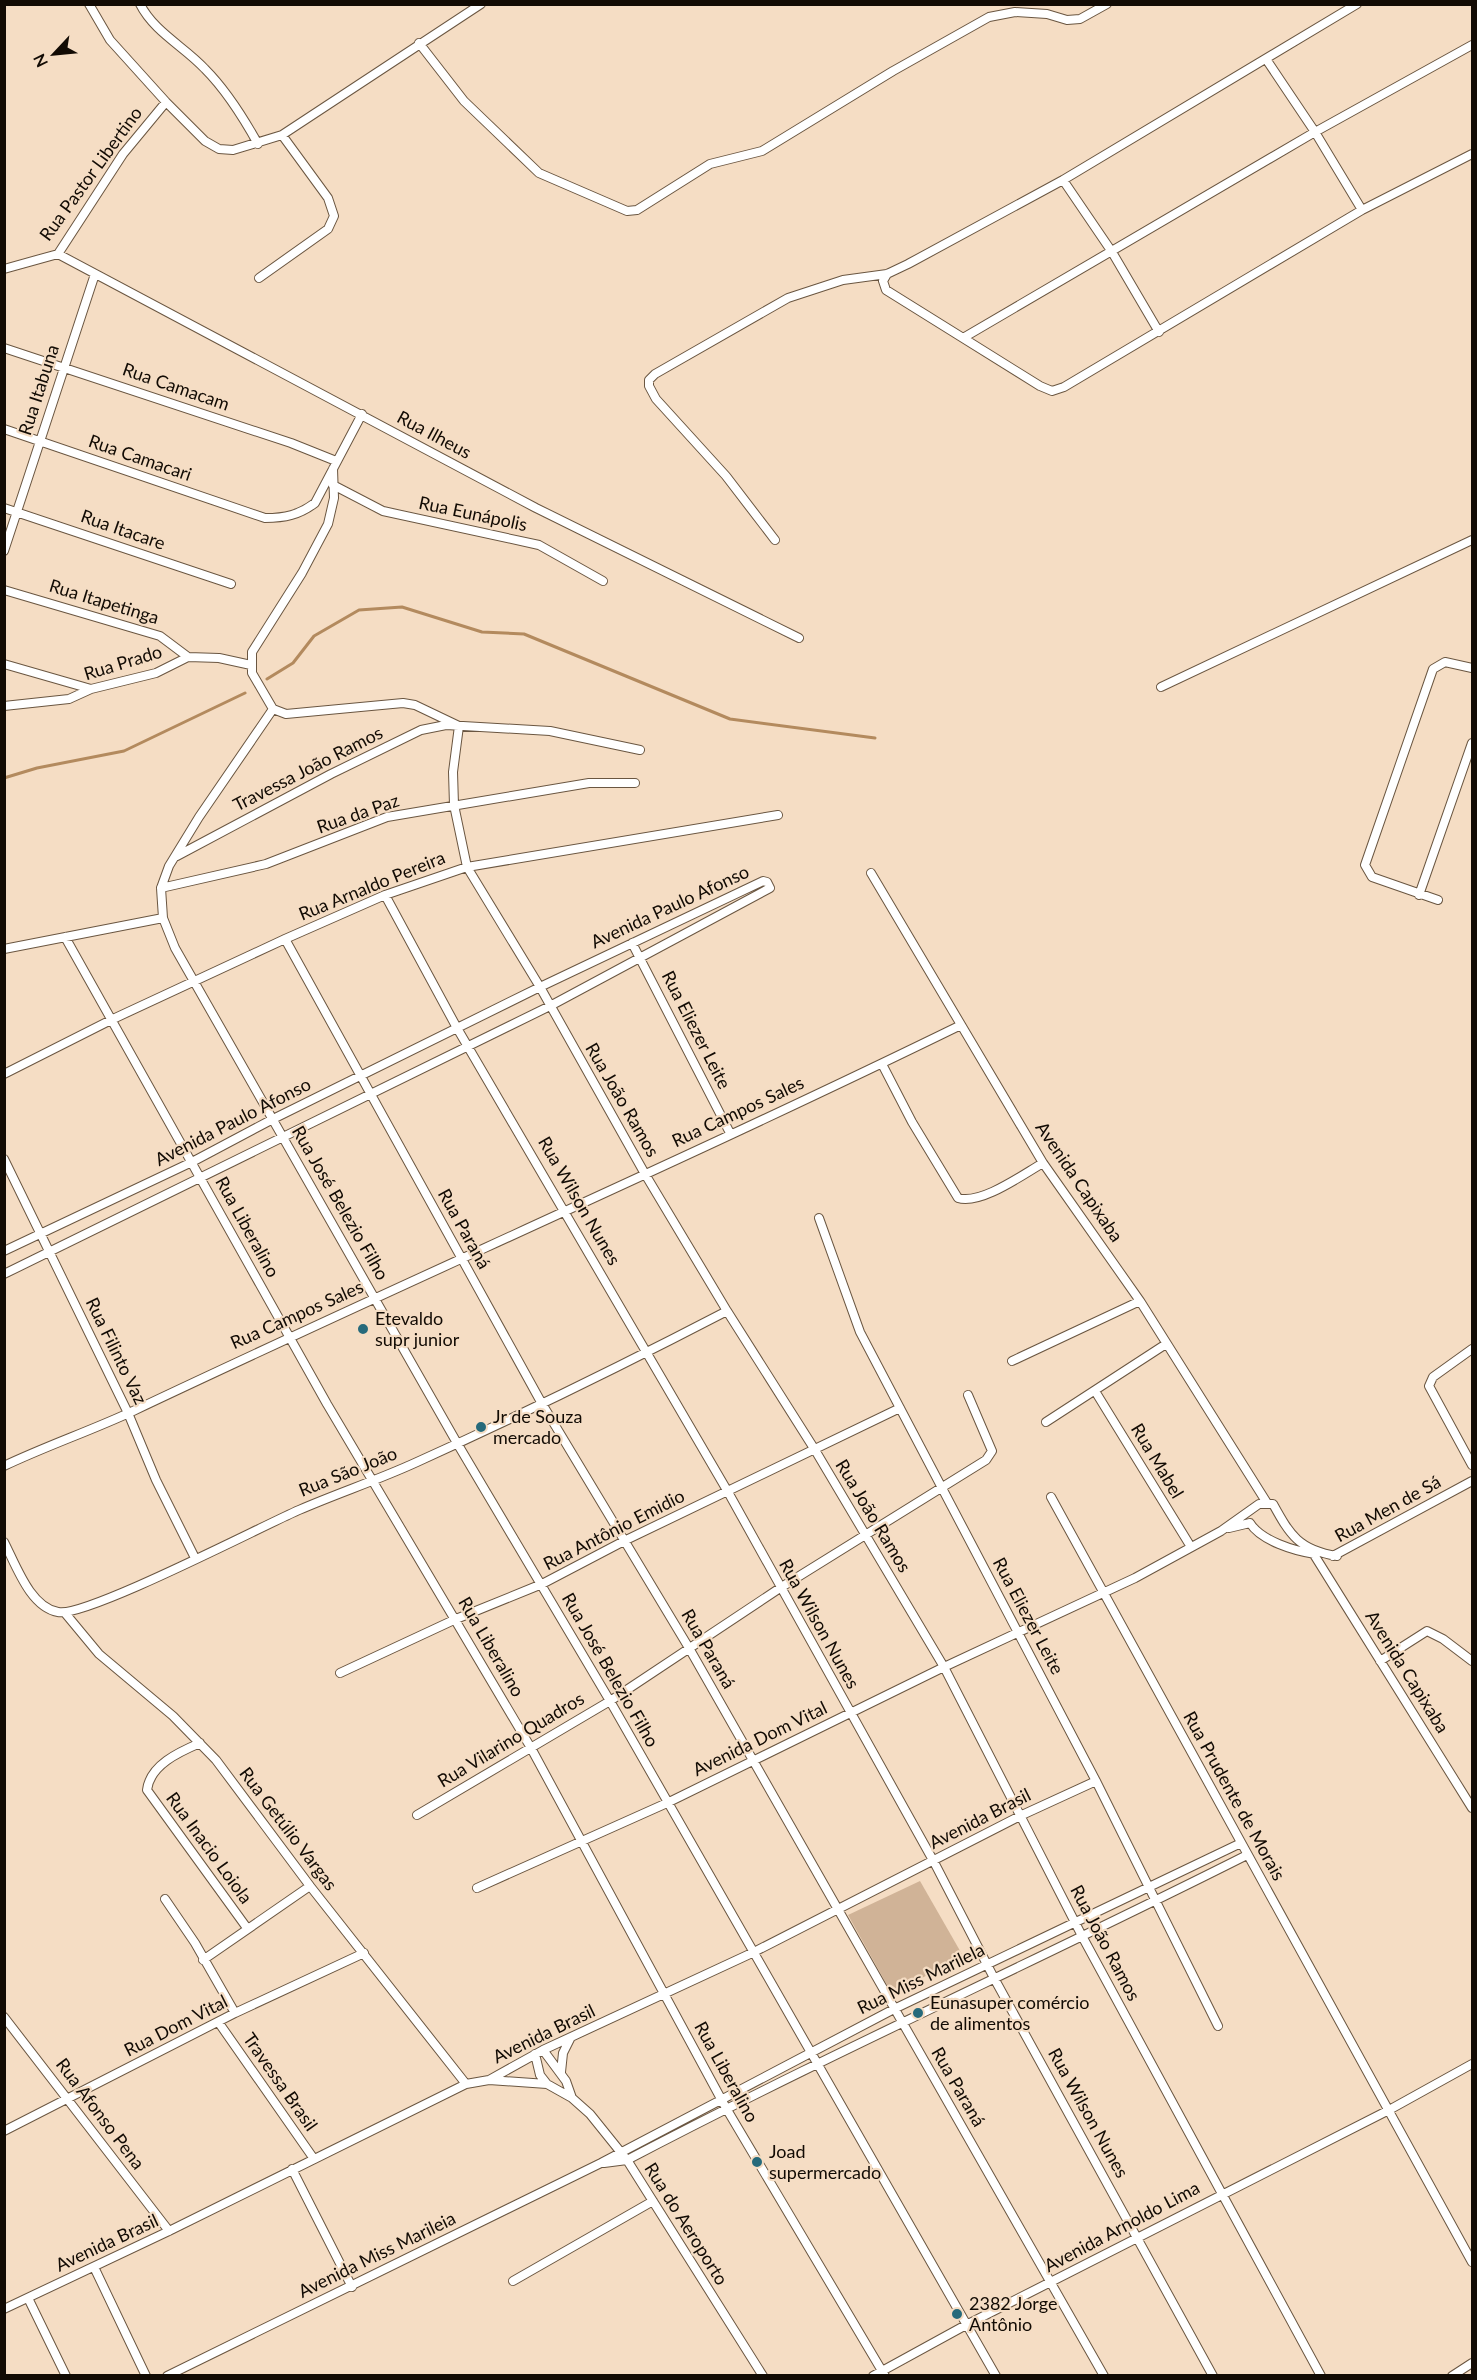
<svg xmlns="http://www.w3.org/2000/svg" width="1477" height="2380" viewBox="0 0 1477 2380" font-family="Lato,sans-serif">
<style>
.green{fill:#d0b397}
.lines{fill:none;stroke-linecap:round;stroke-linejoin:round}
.stream{stroke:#b38a5e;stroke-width:3}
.minor-casing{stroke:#6a5641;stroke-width:10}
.minor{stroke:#fff;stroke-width:8}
.poi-dot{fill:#266a7b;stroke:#f5ddc4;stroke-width:2}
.labels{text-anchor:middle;stroke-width:4.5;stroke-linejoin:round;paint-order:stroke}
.street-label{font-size:18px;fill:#120b04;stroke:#f5ddc4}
.poi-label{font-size:18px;fill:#120b04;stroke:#f5ddc4;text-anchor:start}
</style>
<rect width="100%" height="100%" fill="#f5ddc4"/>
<path class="green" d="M920 1881 963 1956 892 1994 848 1915Z"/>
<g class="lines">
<path class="stream" d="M267 679 293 663 314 636 359 610 402 607 482 632 524 634 730 719 875 738
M4 778 37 768 124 751 245 693"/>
<defs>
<path id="minor" d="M89 4 110 40 166 102 205 141 219 149 233 150 282 135 481 4
M140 4C154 32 185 47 205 69 227 91 243 117 258 144
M419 43 464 101 539 173 627 211 637 210 710 164 762 151 893 71 989 17 1015 12 1047 14 1067 20 1080 19 1107 4
M1266 59 1315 132 1362 210
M1063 180 1112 252 1159 332
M58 254 536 508 799 638
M4 269 58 254 123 154 166 102
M887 274 883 281 886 290 963 338 1315 132 1472 45
M259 278 328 229 334 216 328 198 282 135
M963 338 1040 386 1052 391 1064 387 1362 210 1472 154
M4 348 291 443 336 461
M4 429 265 518C285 518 299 515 315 503L362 414
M333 469 334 498 328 524 302 573 252 652V673L273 709 286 714 403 703 415 705 459 726 453 772 454 805 467 867 540 987 645 1174 727 1311 815 1450 944 1667 1082 1936 1321 2376
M333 485 383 511 539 545 603 581
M4 508 231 584
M775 540 726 476 656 399 649 386V380L655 374 788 298 843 280 887 274 908 264 1063 180 1357 4
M4 551 95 274
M4 590 160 636 188 657
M4 664 91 689
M1161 687 1472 540
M4 706 69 699 91 689 156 673 188 657 219 658 251 665
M177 856 331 774 421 730 446 725 550 731 640 750
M871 873 1043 1163 1140 1301 1267 1503
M161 888 169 866 199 817 273 709
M385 895 457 1028 728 1492 934 1862 994 1978 1213 2376
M1419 895 1472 743
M1438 900 1372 877 1365 865 1433 669 1445 662 1472 668
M163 918 161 888 266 864 387 817 589 783H635
M65 937 327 1404 531 1748 726 2108 885 2376
M285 939 541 1402 689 1648 1104 2376
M632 943 730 1133
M4 949 163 918 175 948 457 1443 610 1701 996 2376
M882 1064 912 1122 958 1198C981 1205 1022 1175 1043 1163
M4 1074 113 1019 285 939 385 895 467 867 778 815
M4 1159 128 1413 156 1480 195 1558
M819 1218 860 1332 1096 1781 1218 2026
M4 1251 192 1162 273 1119 540 987 763 881 767 882 770 888 550 1006 4 1274
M1472 1349 1433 1377 1429 1386 1472 1465
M1012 1361 1140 1301
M1095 1391 1191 1547
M1046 1422 1166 1344
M4 1466C46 1446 90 1431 131 1412 407 1281 687 1159 961 1025
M1051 1497 1472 2262
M1229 1528 1250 1523C1261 1541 1295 1551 1315 1554
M4 1542C16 1565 30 1607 58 1612 85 1618 262 1526 299 1510 338 1493 378 1480 417 1462 521 1415 625 1364 727 1311
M1313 1553 1472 1808
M1333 1556 1472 1481
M65 1613 99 1654 173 1716 216 1760 310 1886 466 2084
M1380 1661 1427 1631 1443 1639 1472 1661
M340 1673 456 1619 542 1584 626 1540 900 1408
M200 1743C179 1752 150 1765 147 1790L247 1928
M417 1815 610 1701 780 1588 986 1460 992 1451 968 1395
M477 1888 667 1803 944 1667 1135 1578 1221 1531 1259 1504H1273C1290 1535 1299 1550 1337 1556
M165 1899 195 1943 235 2013
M203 1960 310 1886
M4 2017 169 2231
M219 2023 314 2159
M543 2050 566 2081 572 2098
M535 2054 540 2075 547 2084 572 2098 590 2114 627 2160 763 2376
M561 2072 563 2053 570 2039
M489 2080 547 2084
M4 2131 235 2013 364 1953
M604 2163 627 2160C831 2053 1041 1959 1247 1855
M292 2169 352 2287
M94 2267 146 2376
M513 2281 653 2201
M28 2298 66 2376
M4 2309 169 2231 466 2084 489 2080 543 2050 752 1953 1022 1815 1096 1781
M167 2376 601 2163 894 2009 1241 1843
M873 2376 966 2325 1389 2110 1472 2064
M1452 2376 1472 2363"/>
</defs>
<use href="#minor" class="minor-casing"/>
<use href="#minor" class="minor"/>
</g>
<g class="poi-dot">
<circle cx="363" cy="1329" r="6"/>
<circle cx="481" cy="1427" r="6"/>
<circle cx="918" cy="2013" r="6"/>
<circle cx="757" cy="2162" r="6"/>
<circle cx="957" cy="2314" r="6"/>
</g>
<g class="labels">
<g class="street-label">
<text transform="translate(91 174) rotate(-54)" y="6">Rua Pastor Libertino</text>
<text transform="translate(176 387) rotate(19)" y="6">Rua Camacam</text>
<text transform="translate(39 390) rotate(-72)" y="6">Rua Itabuna</text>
<text transform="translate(434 435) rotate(28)" y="6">Rua Ilheus</text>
<text transform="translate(140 458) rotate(19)" y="6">Rua Camacari</text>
<text transform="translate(473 514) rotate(12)" y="6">Rua Eunápolis</text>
<text transform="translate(123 530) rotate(19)" y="6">Rua Itacare</text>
<text transform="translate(104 602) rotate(17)" y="6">Rua Itapetinga</text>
<text transform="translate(123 663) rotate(-17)" y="6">Rua Prado</text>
<text transform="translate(308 769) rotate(-27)" y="6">Travessa João Ramos</text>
<text transform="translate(358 814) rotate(-19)" y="6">Rua da Paz</text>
<text transform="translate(372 886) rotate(-22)" y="6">Rua Arnaldo Pereira</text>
<text transform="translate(670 907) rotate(-25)" y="6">Avenida Paulo Afonso</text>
<text transform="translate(696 1030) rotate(63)" y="6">Rua Eliezer Leite</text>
<text transform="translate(622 1100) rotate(60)" y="6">Rua João Ramos</text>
<text transform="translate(738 1112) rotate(-25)" y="6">Rua Campos Sales</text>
<text transform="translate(233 1122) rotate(-27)" y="6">Avenida Paulo Afonso</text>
<text transform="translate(1079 1182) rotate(56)" y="6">Avenida Capixaba</text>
<text transform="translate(579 1201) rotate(60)" y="6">Rua Wilson Nunes</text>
<text transform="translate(340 1203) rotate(60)" y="6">Rua José Belezio Filho</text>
<text transform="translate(247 1227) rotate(61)" y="6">Rua Liberalino</text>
<text transform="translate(464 1229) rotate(61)" y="6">Rua Paraná</text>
<text transform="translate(297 1315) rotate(-24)" y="6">Rua Campos Sales</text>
<text transform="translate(116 1351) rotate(64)" y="6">Rua Filinto Vaz</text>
<text transform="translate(1157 1461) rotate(59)" y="6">Rua Mabel</text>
<text transform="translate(348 1472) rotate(-22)" y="6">Rua São João</text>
<text transform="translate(1388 1509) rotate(-29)" y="6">Rua Men de Sá</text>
<text transform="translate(873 1516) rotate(59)" y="6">Rua João Ramos</text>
<text transform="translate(614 1530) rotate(-27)" y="6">Rua Antônio Emidio</text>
<text transform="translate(1028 1616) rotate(62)" y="6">Rua Eliezer Leite</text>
<text transform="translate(819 1624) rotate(61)" y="6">Rua Wilson Nunes</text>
<text transform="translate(491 1647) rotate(60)" y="6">Rua Liberalino</text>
<text transform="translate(708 1649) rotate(60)" y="6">Rua Paraná</text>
<text transform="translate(610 1670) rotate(60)" y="6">Rua José Belezio Filho</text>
<text transform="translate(1407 1672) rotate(58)" y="6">Avenida Capixaba</text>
<text transform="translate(760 1739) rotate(-26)" y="6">Avenida Dom Vital</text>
<text transform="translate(511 1740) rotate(-31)" y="6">Rua Vilarino Quadros</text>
<text transform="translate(1234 1796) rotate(61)" y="6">Rua Prudente de Morais</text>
<text transform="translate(980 1819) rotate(-27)" y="6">Avenida Brasil</text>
<text transform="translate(288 1829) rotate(53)" y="6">Rua Getúlio Vargas</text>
<text transform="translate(209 1848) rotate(54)" y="6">Rua Inacio Loiola</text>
<text transform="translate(1105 1943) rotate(62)" y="6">Rua João Ramos</text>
<text transform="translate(921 1979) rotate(-26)" y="6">Rua Miss Marilela</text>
<text transform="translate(176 2026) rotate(-27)" y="6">Rua Dom Vital</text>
<text transform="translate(544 2034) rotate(-26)" y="6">Avenida Brasil</text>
<text transform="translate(726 2072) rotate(61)" y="6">Rua Liberalino</text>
<text transform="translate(280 2082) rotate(55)" y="6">Travessa Brasil</text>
<text transform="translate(958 2087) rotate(60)" y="6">Rua Paraná</text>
<text transform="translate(1088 2113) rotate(61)" y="6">Rua Wilson Nunes</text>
<text transform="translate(100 2114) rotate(53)" y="6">Rua Afonso Pena</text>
<text transform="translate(686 2224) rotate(58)" y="6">Rua do Aeroporto</text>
<text transform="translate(1122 2227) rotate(-28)" y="6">Avenida Arnoldo Lima</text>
<text transform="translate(107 2243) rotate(-25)" y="6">Avenida Brasil</text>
<text transform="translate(377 2255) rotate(-26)" y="6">Avenida Miss Marileia</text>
</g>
<g class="poi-label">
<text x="375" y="1325">Etevaldo<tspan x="375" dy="21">supr junior</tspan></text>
<text x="493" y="1423">Jr de Souza<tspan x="493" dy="21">mercado</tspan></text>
<text x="930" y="2009">Eunasuper comércio<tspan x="930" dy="21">de alimentos</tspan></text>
<text x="769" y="2158">Joad<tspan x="769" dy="21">supermercado</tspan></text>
<text x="969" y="2310">2382 Jorge<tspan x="969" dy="21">Antônio</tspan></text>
</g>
</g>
<rect width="1477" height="2380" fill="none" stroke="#120b04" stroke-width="12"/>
<g transform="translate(54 54) rotate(244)" stroke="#f5ddc4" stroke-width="4.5" paint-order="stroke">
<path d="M0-4.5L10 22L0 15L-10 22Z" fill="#120b04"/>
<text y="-9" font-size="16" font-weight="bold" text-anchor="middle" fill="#120b04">N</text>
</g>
</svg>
